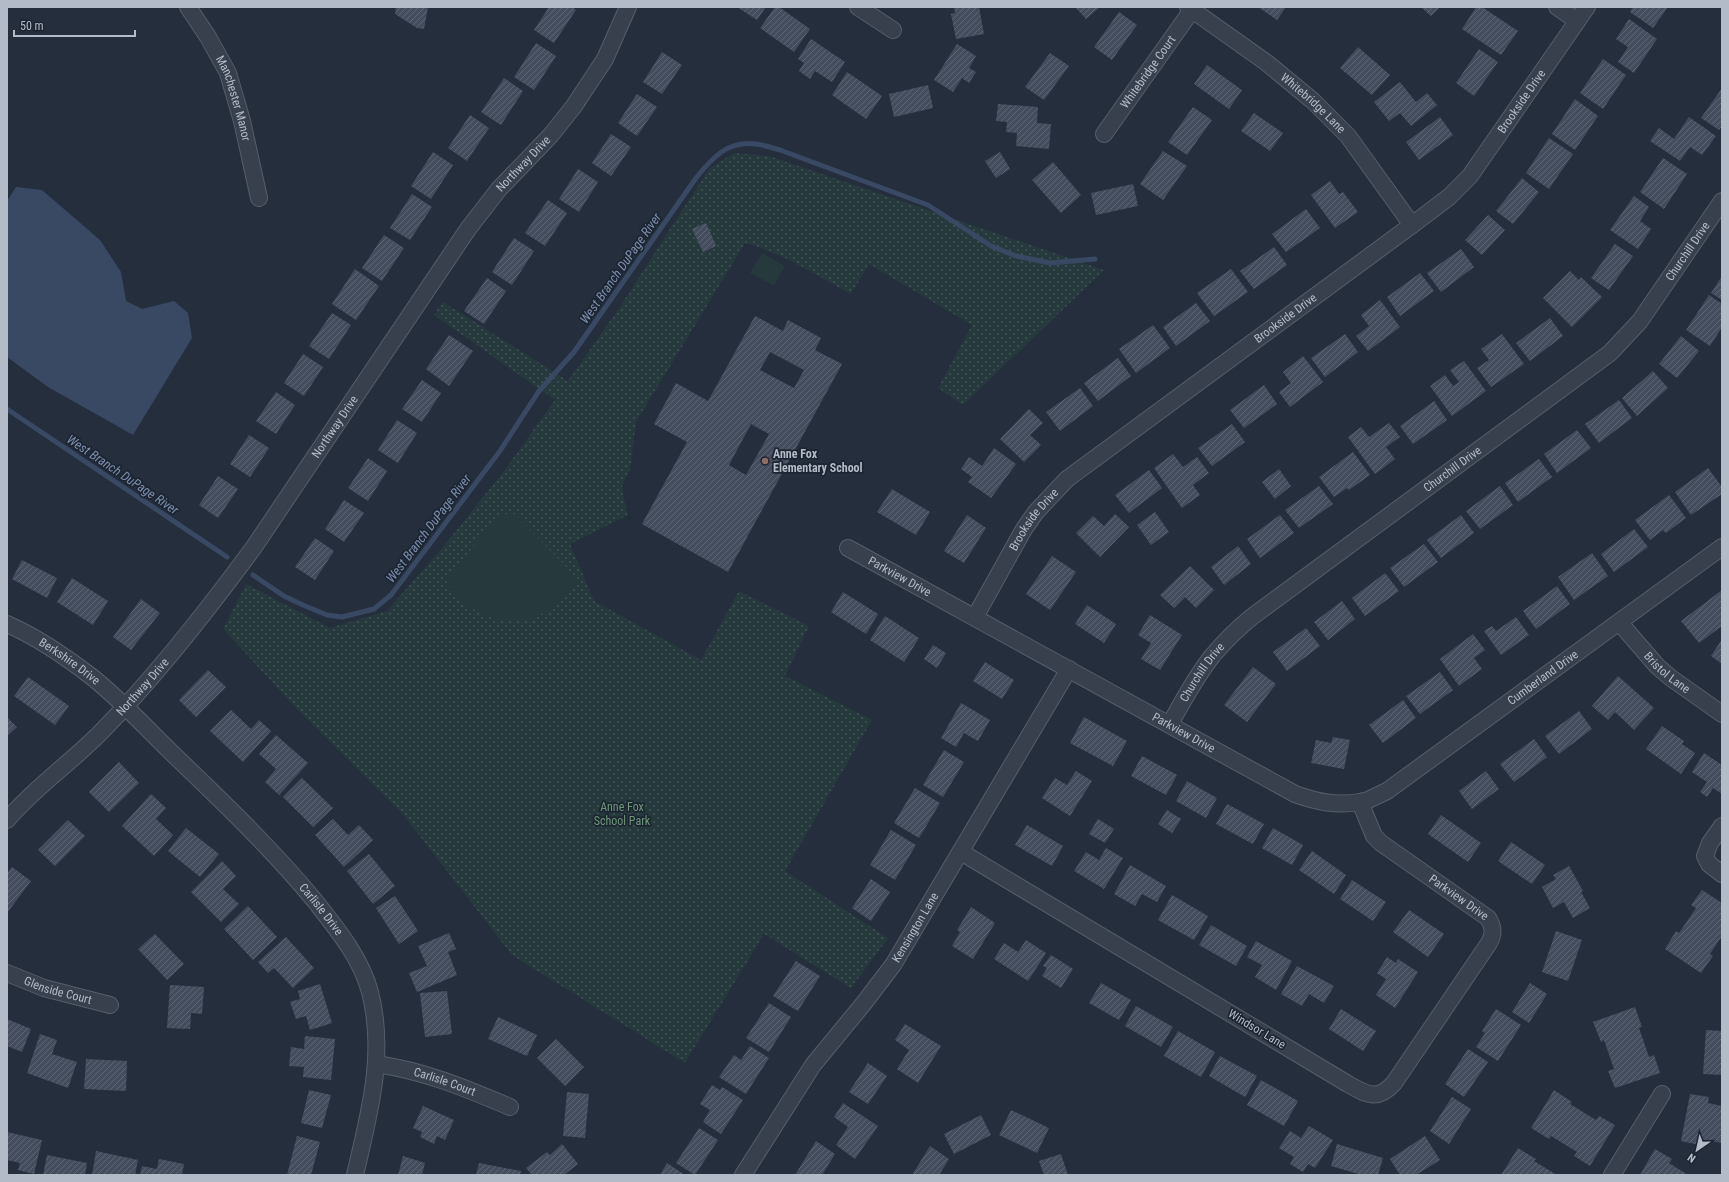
<svg xmlns="http://www.w3.org/2000/svg" width="1729" height="1182" viewBox="0 0 1729 1182" font-family="'Roboto Condensed',sans-serif">
<style>
.park{fill:url(#park-dots)}
.pitch{fill:#263a3d}
.water{fill:#394863}
.lines{fill:none;stroke-linecap:round;stroke-linejoin:round}
.stream{stroke:#394863;stroke-width:5}
.building{fill:url(#building-hatch);fill-rule:evenodd}
.minor-casing{stroke:#565e6b;stroke-width:18}
.minor{stroke:#38404d;stroke-width:16}
.education-dot{fill:#8d6e63;stroke:#1d2532;stroke-width:1.5}
.labels{text-anchor:middle;stroke-width:3.5;stroke-linejoin:round;paint-order:stroke}
.street-label{font-size:12px;fill:#b4bbc8;stroke:#1d2532}
.poi-label{font-size:12px;font-weight:bold;fill:#b4bbc8;stroke:#1d2532;text-anchor:start}
.park-label{font-size:12px;fill:#6c9878;stroke:#1d2532}
.water-label{font-size:13px;font-style:italic;fill:#7c8faf;stroke:#1d2532}
</style>
<defs>
<pattern id="park-dots" width="8" height="8" patternUnits="userSpaceOnUse"><rect width="8" height="8" fill="#263a3d"/><path d="M2 2h.1M6 6h.1" fill="none" stroke="#435558" stroke-width="1.8" stroke-linecap="round"/></pattern>
<pattern id="building-hatch" width="6" height="6" patternUnits="userSpaceOnUse"><rect width="6" height="6" fill="#444d5e"/><path d="M-1 1l2-2M0 6l6-6M5 7l2-2" fill="none" stroke="#5d6574"/></pattern>
</defs>
<rect width="100%" height="100%" fill="#242e3c"/>
<path class="park" d="M734 153 769 156 1104 270 963 405 938 388 972 325 869 264 851 294C821 278 777 250 745 243L636 422 630 470 622 485 623 496 628 515 570 544 594 601 701 660 739 591 809 626 785 676 872 720 785 871 888 938 851 988 764 934 685 1063 512 955 402 813 299 711 223 629 246 584 330 628 387 611 444 546 504 471 555 400 434 315 443 302 568 381 620 307 672 226 710 168Z"/>
<path class="pitch" d="M762 253 785 266 774 286 750 273Z
M499 514H515L579 580C544 634 481 635 446 581Z"/>
<path class="water" d="M16 187 42 190 100 240 121 272 126 301 142 309 174 301 188 313 192 338 133 435 48 387 7 357V201Z"/>
<g class="lines">
<path class="stream" d="M7 409 227 557
M253 575 284 596 303 605 327 615 342 617 374 609 391 595 500 451 539 391 574 352 696 178C712 158 728 140 756 144 764 145 773 148 780 150L928 205 991 246 1016 256 1050 263 1095 259"/>
</g>
<path class="building" d="M396 7H428L424 29 417 28 395 14Z
M549 7H572L576 10 554 43 534 30Z
M737 7H766L757 20Z
M775 7H779L810 29 794 52 760 28Z
M954 7H979L984 34 956 39 951 14 955 13Z
M1075 7H1100L1086 19Z
M1258 7H1286L1277 20Z
M1421 7H1440L1431 16Z
M1476 7H1482L1518 31 1501 55 1462 29Z
M1633 7H1668L1653 28 1630 12Z
M1119 12 1137 25 1112 60 1094 47Z
M1629 19 1657 39 1634 73 1618 62 1628 47 1616 39Z
M811 39 845 62 832 82 815 71 810 79 799 71 804 63 798 59Z
M536 43 556 56 534 90 514 77Z
M957 44 976 56 969 68 976 72 969 83 962 78 953 92 934 80Z
M1358 47 1390 75 1372 95 1340 68Z
M1479 49 1498 62 1474 96 1456 83Z
M662 52 682 65 662 94 643 82Z
M1050 53 1069 66 1044 100 1025 87Z
M1603 59 1626 75 1603 109 1580 93Z
M1207 65 1242 90 1229 109 1194 84Z
M847 72 882 96 866 119 832 95Z
M504 78 523 91 501 125 481 112Z
M1400 82 1416 102 1427 93 1437 105 1411 126 1400 113 1389 121 1374 102Z
M928 85 933 108 894 117 889 94Z
M1722 88V126L1719 130 1701 118Z
M637 94 657 107 637 136 618 123Z
M1575 99 1598 116 1575 150 1552 134Z
M998 104 1038 107 1037 123 1051 124 1049 149 1016 146 1017 133 1006 132 1007 122 996 121Z
M1193 107 1212 120 1187 155 1168 142Z
M1254 113 1283 133 1270 151 1241 131Z
M470 115 489 128 467 161 448 148Z
M1440 117 1453 135 1419 160 1406 142Z
M1689 117 1716 136 1702 155 1690 147 1680 161 1650 141 1659 128 1674 139Z
M611 134 631 147 611 176 592 163Z
M1549 138 1573 154 1549 189 1526 173Z
M1163 151 1187 166 1163 200 1140 184Z
M433 152 453 165 431 199 411 186Z
M1000 152 1010 169 996 178 985 161Z
M1663 158 1687 174 1664 209 1640 192Z
M1053 162 1081 195 1061 213 1032 180Z
M578 169 598 182 579 212 559 199Z
M1522 178 1539 192 1513 224 1496 211Z
M1330 181 1339 194 1343 192 1358 212 1335 228 1311 195Z
M1133 184 1138 206 1096 215 1091 193Z
M412 194 432 207 410 240 390 228Z
M1634 196 1649 207 1640 221 1651 229 1638 249 1610 230Z
M548 200 567 213 545 246 525 233Z
M1306 209 1320 228 1286 252 1272 234Z
M1488 215 1505 230 1482 255 1465 240Z
M706 223 716 246 703 252 692 229Z
M384 235 404 248 382 281 362 268Z
M514 238 534 251 512 285 492 272Z
M1615 244 1633 256 1609 290 1591 278Z
M1274 247 1287 265 1254 289 1240 271Z
M1461 249 1474 267 1441 292 1427 273Z
M355 269 379 286 356 320 332 304Z
M1231 269 1248 292 1214 316 1197 293Z
M1570 271 1579 280 1581 277 1602 297 1572 327 1543 298Z
M1420 273 1434 291 1400 316 1387 297Z
M1722 276V300L1711 293Z
M487 278 506 291 484 324 464 311Z
M1709 295 1722 304V327L1710 346 1686 330Z
M1380 300 1400 327 1368 351 1356 336 1369 326 1361 315Z
M1196 303 1210 321 1176 346 1163 327Z
M332 313 351 325 329 359 309 346Z
M755 316 783 331 788 320 821 338 815 350 842 364 728 572 642 524 687 442 654 424 676 383 708 401ZM770 352 804 370 794 388 760 370ZM751 424 769 434 746 475 729 465Z
M1550 318 1563 336 1530 361 1516 343Z
M1153 325 1170 348 1136 373 1119 349Z
M1345 334 1358 352 1325 377 1311 358Z
M1502 334 1524 364 1491 387 1477 368 1489 360 1481 349Z
M449 335 473 351 449 386 426 369Z
M1681 336 1699 351 1677 378 1659 364Z
M303 354 323 367 304 396 284 383Z
M1303 356 1323 382 1290 407 1279 392 1291 383 1283 372Z
M1118 358 1131 376 1098 401 1084 383Z
M1464 361 1486 391 1452 416 1430 386 1445 375 1453 386 1459 382 1450 370Z
M1653 371 1668 388 1637 416 1622 398Z
M422 380 441 393 422 422 402 409Z
M1264 385 1277 404 1244 428 1230 410Z
M1080 388 1093 406 1060 431 1046 412Z
M276 392 295 405 276 434 256 421Z
M1619 400 1632 418 1599 443 1585 424Z
M1434 401 1447 420 1413 444 1400 426Z
M1029 409 1043 423 1030 435 1041 445 1024 462 1000 439Z
M397 420 417 433 398 463 378 450Z
M1389 423 1400 437 1386 447 1395 459 1375 474 1348 437 1361 427 1369 437Z
M1232 424 1245 442 1212 466 1198 448Z
M1577 430 1591 448 1557 473 1544 454Z
M249 435 269 448 250 477 230 464Z
M994 448 1016 464 991 498 968 482 972 477 961 469 969 457 982 466Z
M1353 452 1370 475 1349 490 1347 488 1334 497 1319 477Z
M1173 454 1183 467 1197 457 1209 473 1193 485 1200 495 1182 508 1154 468Z
M368 458 387 471 368 501 348 488Z
M1539 459 1552 477 1518 502 1505 483Z
M1708 468 1722 487V494L1691 515 1675 492Z
M1279 469 1291 486 1275 499 1262 482Z
M1149 470 1162 488 1129 513 1115 495Z
M218 476 238 489 218 518 199 505Z
M1319 486 1333 504 1299 528 1285 510Z
M1500 486 1513 505 1480 529 1466 511Z
M892 489 930 512 916 535 877 512Z
M1669 495 1686 518 1666 533 1663 530 1650 540 1635 520Z
M344 500 364 513 344 542 325 529Z
M1155 512 1169 532 1151 545 1137 525Z
M1115 514 1129 527 1100 557 1076 533 1093 516 1104 526Z
M967 515 986 528 964 563 944 551Z
M1280 515 1294 533 1260 558 1247 539Z
M1461 515 1474 533 1441 558 1427 540Z
M1634 529 1648 547 1614 572 1601 554Z
M315 538 334 551 315 580 295 567Z
M1424 544 1438 562 1404 587 1390 568Z
M1238 546 1251 564 1224 585 1211 567Z
M1592 553 1608 576 1574 600 1558 577Z
M1052 556 1076 572 1050 610 1026 594Z
M22 560 57 578 47 598 12 579Z
M1190 566 1214 590 1196 608 1185 597 1174 608 1160 595Z
M1385 573 1399 591 1365 616 1352 598Z
M72 578 108 601 93 625 57 602Z
M1557 586 1570 604 1536 629 1523 611Z
M1722 590V626L1699 643 1681 621Z
M843 592 878 614 866 634 831 612Z
M141 599 160 613 131 650 113 637Z
M1342 601 1355 619 1328 640 1314 622Z
M1087 605 1116 624 1104 643 1075 624Z
M1150 615 1182 635 1160 670 1141 659 1151 643 1138 635Z
M885 616 919 638 904 662 870 640Z
M1516 617 1529 635 1501 655 1484 631 1492 626 1496 631Z
M1306 628 1320 646 1287 671 1273 652Z
M1473 634 1485 650 1474 658 1482 669 1459 686 1440 659Z
M1722 639V664L1711 656Z
M933 645 946 653 937 668 924 659Z
M985 662 1014 680 1002 699 973 681Z
M1253 667 1276 684 1247 722 1224 705Z
M208 670 226 687 196 717 179 700Z
M1440 672 1453 690 1420 714 1406 696Z
M1618 676 1654 708 1634 730 1615 712 1608 720 1592 706Z
M28 677 69 706 55 725 14 696Z
M1403 700 1416 718 1383 743 1369 725Z
M961 703 990 720 978 741 964 733 956 747 941 738Z
M231 710 251 729 259 720 271 731 243 762 210 731Z
M1579 711 1592 729 1559 754 1545 736Z
M7 717 17 727 7 736Z
M1084 717 1127 741 1113 766 1070 743Z
M1662 726 1684 741 1682 744 1695 753 1681 774 1646 749Z
M276 735 308 763 279 795 265 782 276 769 259 754Z
M1333 737 1350 740 1344 769 1311 763 1316 740 1331 743Z
M1534 739 1547 757 1514 782 1500 764Z
M944 750 964 762 943 797 923 785Z
M1704 753 1722 765V794L1713 788 1707 797 1700 792 1707 782 1692 772Z
M1142 756 1177 775 1166 795 1131 776Z
M119 762 139 783 109 812 89 792Z
M1076 771 1092 781 1070 816 1042 798 1055 778 1067 785Z
M1486 771 1499 789 1472 809 1459 791Z
M302 778 333 808 313 827 283 797Z
M1187 781 1217 798 1206 818 1176 801Z
M915 788 940 803 919 838 894 823Z
M151 794 166 808 156 819 173 835 154 856 122 826Z
M1227 804 1264 824 1253 844 1216 824Z
M1167 810 1181 819 1172 833 1158 824Z
M1441 815 1481 843 1468 862 1428 834Z
M333 819 348 835 359 825 373 840 344 867 315 835Z
M1098 819 1114 829 1105 843 1089 834Z
M68 820 85 836 55 866 38 850Z
M1027 825 1063 846 1052 866 1015 845Z
M186 828 219 854 200 877 168 851Z
M1273 828 1303 845 1292 865 1262 848Z
M891 830 916 845 895 880 870 865Z
M1511 842 1545 865 1532 884 1498 861Z
M1106 848 1123 858 1104 889 1074 871 1086 852 1099 860Z
M1312 851 1346 875 1334 894 1299 870Z
M369 854 395 886 373 904 347 871Z
M222 861 236 876 223 889 239 904 221 922 191 892Z
M1130 865 1166 886 1157 902 1142 894 1135 906 1114 894Z
M1569 866 1583 891 1581 892 1590 908 1573 918 1564 902 1553 908 1542 887 1556 879 1553 875Z
M12 867 31 881 7 913V873Z
M871 879 890 892 871 921 852 908Z
M1352 880 1386 902 1373 921 1340 899Z
M1702 890 1722 903V936L1710 954 1713 956 1701 973 1665 949 1676 931 1679 933 1696 908 1691 905Z
M1172 895 1208 916 1194 940 1158 920Z
M395 896 418 931 399 944 376 908Z
M248 906 277 937 253 960 224 929Z
M971 907 995 923 973 959 952 946 960 932 957 930Z
M1409 910 1444 934 1428 957 1393 932Z
M1211 925 1247 946 1236 966 1199 945Z
M1556 931 1582 940 1568 981 1542 972Z
M449 933 456 949 448 952 457 975 417 992 409 973 427 966 418 946Z
M155 934 184 964 167 980 138 949Z
M286 937 314 968 293 988 274 968 268 973 258 962Z
M1026 940 1046 953 1028 981 994 959 1004 943 1018 952Z
M1256 941 1292 961 1276 990 1255 977 1262 965 1247 957Z
M1051 955 1073 969 1061 988 1042 976 1047 968 1043 966Z
M1387 957 1396 963 1398 959 1418 972 1395 1008 1376 995 1386 979 1377 973Z
M796 961 820 976 798 1011 773 996Z
M1297 966 1334 986 1324 1003 1309 994 1302 1006 1281 994Z
M1101 983 1131 1000 1119 1020 1089 1003Z
M1530 983 1547 994 1529 1023 1512 1012Z
M320 984 332 1023 310 1030 306 1016 296 1019 290 1002 300 999 298 991Z
M170 985 204 987 202 1014 191 1013 190 1029 167 1028Z
M447 991 452 1034 425 1037 420 993Z
M769 1003 791 1017 769 1052 746 1038Z
M1136 1006 1173 1027 1161 1047 1125 1026Z
M1635 1007 1642 1027 1639 1028 1649 1057 1654 1055 1660 1073 1615 1088 1608 1071 1614 1069 1604 1040 1601 1042 1593 1022Z
M1341 1009 1376 1031 1363 1051 1329 1029Z
M1496 1009 1521 1025 1498 1061 1476 1047 1485 1033 1482 1031Z
M498 1017 537 1035 527 1056 488 1039Z
M7 1019 31 1029 22 1052 7 1046Z
M905 1024 941 1046 918 1083 897 1069 909 1050 895 1040Z
M1706 1030 1722 1031V1075L1703 1074Z
M1178 1031 1215 1052 1201 1077 1164 1056Z
M40 1034 57 1040 52 1054 77 1062 68 1088 27 1073Z
M305 1036 335 1039 331 1080 303 1077 304 1067 289 1066 291 1047 304 1049Z
M556 1039 584 1067 565 1086 537 1058Z
M750 1046 769 1058 746 1094 719 1077 734 1055 741 1060Z
M1468 1049 1488 1062 1464 1097 1445 1084Z
M1220 1056 1257 1076 1245 1097 1209 1076Z
M86 1059 127 1061 126 1091 84 1089Z
M868 1063 887 1076 868 1104 849 1092Z
M1261 1080 1298 1101 1284 1126 1247 1105Z
M712 1085 720 1090 722 1087 743 1100 721 1134 703 1122 710 1110 700 1104Z
M309 1090 331 1095 322 1128 301 1123Z
M1554 1090 1572 1102 1570 1104 1596 1120 1599 1116 1615 1125 1590 1166 1574 1156 1577 1152 1551 1136 1549 1139 1531 1128Z
M567 1092 589 1094 585 1138 563 1136Z
M1690 1094 1709 1097 1708 1103 1722 1106V1143L1701 1139 1699 1145 1681 1141Z
M1452 1097 1471 1109 1449 1144 1430 1131Z
M843 1103 878 1126 855 1159 836 1145 848 1127 834 1117Z
M423 1106 454 1120 445 1140 437 1136 434 1144 420 1137 422 1132 413 1128Z
M1011 1110 1049 1128 1037 1153 999 1135Z
M981 1115 991 1135 954 1154 944 1134Z
M1309 1126 1333 1140 1315 1168 1308 1164 1303 1172 1290 1164 1294 1157 1279 1148 1290 1131 1301 1138Z
M699 1128 718 1140 695 1175 676 1163Z
M7 1132 42 1140 34 1174 18 1170 20 1163 7 1160Z
M297 1136 320 1142 311 1175H287Z
M1425 1136 1440 1160 1416 1175H1400L1390 1159Z
M816 1141 835 1154 822 1175H795Z
M562 1144 578 1164 564 1175H532L526 1168 547 1152 550 1155Z
M1337 1144 1383 1158 1378 1175H1362L1331 1166Z
M930 1146 949 1159 939 1175H912Z
M1518 1148 1536 1159 1534 1161 1557 1175H1501Z
M1655 1149 1672 1159 1669 1163 1688 1175H1640Z
M96 1151 138 1160 135 1175H92Z
M1061 1154 1068 1175H1044L1039 1161Z
M47 1155 87 1163 85 1175H43Z
M403 1156 425 1163 422 1175H398Z
M159 1159 184 1164 182 1175H140L142 1166 157 1169Z
M479 1163 521 1171 520 1175H476Z
M667 1163 685 1175H660Z"/>
<g class="lines">
<defs>
<g id="minor">
<path id="s1" d="M188 7 208 37 228 73 242 121 259 198"/>
<path d="M858 7 893 30"/>
<path id="s2" d="M1188 7 1267 63 1313 101 1348 136 1412 225"/>
<path d="M1557 7 1577 21"/>
<path id="s3" d="M1104 134 1192 10"/>
<path id="s4" d="M848 548 1295 794C1317 802 1337 806 1360 802L1374 836 1381 843 1488 918C1494 927 1494 934 1489 943L1394 1083C1377 1102 1366 1094 1348 1084L961 852"/>
<path id="s5" d="M975 617 1024 529 1036 512 1067 479 1412 225 1449 197 1470 176 1587 7"/>
<path id="s6" d="M1619 622 1657 666 1671 678 1722 714"/>
<path id="s7" d="M7 624C37 637 66 657 92 677 121 700 147 729 174 755 223 802 272 849 315 901 337 929 361 958 370 992 386 1055 369 1114 355 1175"/>
<path id="s8" d="M1170 724C1183 701 1196 676 1213 655 1225 641 1238 628 1253 616L1610 353 1640 321 1722 201"/>
<path id="s9" d="M1360 802 1368 800 1387 791 1722 547"/>
<path id="s10" d="M7 820C35 787 72 762 102 731 158 674 207 611 254 547L468 229 499 189 551 135 574 106 605 59 628 7"/>
<path d="M1722 826 1710 843 1705 856 1709 864 1722 874"/>
<path id="s11" d="M7 973 44 988 110 1005"/>
<path id="s12" d="M376 1064C425 1071 465 1088 510 1107"/>
<path id="s13" d="M743 1175 813 1065 864 1003 893 965 1069 669"/>
<path d="M1612 1175 1662 1094"/>
</g>
</defs>
<use href="#minor" class="minor-casing"/>
<use href="#minor" class="minor"/>
</g>
<circle class="education-dot" cx="765" cy="461" r="4"/>
<g class="labels">
<g class="street-label">
<text dy="4" stroke="none"><textPath href="#s3" startOffset="76">Whitebridge Court</textPath></text>
<text dy="4" stroke="none"><textPath href="#s1" startOffset="103">Manchester Manor</textPath></text>
<text dy="4" stroke="none"><textPath href="#s5" startOffset="762">Brookside Drive</textPath></text>
<text dy="4" stroke="none"><textPath href="#s2" startOffset="158">Whitebridge Lane</textPath></text>
<text dy="4" stroke="none"><textPath href="#s10" startOffset="838">Northway Drive</textPath></text>
<text dy="4" stroke="none"><textPath href="#s8" startOffset="709">Churchill Drive</textPath></text>
<text dy="4" stroke="none"><textPath href="#s5" startOffset="438">Brookside Drive</textPath></text>
<text dy="4" stroke="none"><textPath href="#s10" startOffset="514">Northway Drive</textPath></text>
<text dy="4" stroke="none"><textPath href="#s8" startOffset="385">Churchill Drive</textPath></text>
<text dy="4" stroke="none"><textPath href="#s5" startOffset="114">Brookside Drive</textPath></text>
<text dy="4" stroke="none"><textPath href="#s4" startOffset="59">Parkview Drive</textPath></text>
<text dy="4" stroke="none"><textPath href="#s7" startOffset="73">Berkshire Drive</textPath></text>
<text dy="4" stroke="none"><textPath href="#s6" startOffset="70">Bristol Lane</textPath></text>
<text dy="4" stroke="none"><textPath href="#s8" startOffset="61">Churchill Drive</textPath></text>
<text dy="4" stroke="none"><textPath href="#s9" startOffset="222">Cumberland Drive</textPath></text>
<text dy="4" stroke="none"><textPath href="#s10" startOffset="190">Northway Drive</textPath></text>
<text dy="4" stroke="none"><textPath href="#s4" startOffset="383">Parkview Drive</textPath></text>
<text dy="4" stroke="none"><textPath href="#s4" startOffset="718">Parkview Drive</textPath></text>
<text dy="4" stroke="none"><textPath href="#s7" startOffset="427">Carlisle Drive</textPath></text>
<text dy="4" stroke="none"><textPath href="#s13" startOffset="302">Kensington Lane</textPath></text>
<text dy="4" stroke="none"><textPath href="#s11" startOffset="54">Glenside Court</textPath></text>
<text transform="translate(1257 1029) rotate(31)" y="4">Windsor Lane</text>
<text dy="4" stroke="none"><textPath href="#s12" startOffset="71">Carlisle Court</textPath></text>
</g>
<g class="poi-label">
<text x="773" y="458">Anne Fox<tspan x="773" dy="14">Elementary School</tspan></text>
</g>
<g class="park-label">
<text x="622" y="811">Anne Fox<tspan x="622" dy="14">School Park</tspan></text>
</g>
<g class="water-label">
<text transform="translate(620 268) rotate(-55)" y="5">West Branch DuPage River</text>
<text transform="translate(123 474) rotate(34)" y="5">West Branch DuPage River</text>
<text transform="translate(428 528) rotate(-53)" y="5">West Branch DuPage River</text>
</g>
</g>
<rect width="1729" height="1182" fill="none" stroke="#b4bbc8" stroke-width="16"/>
<g transform="translate(1697 1150) rotate(214)" stroke="#1d2532" stroke-width="3" paint-order="stroke">
<path d="M0-3L7 15L0 10L-7 15Z" fill="#b4bbc8"/>
<text y="-6" font-size="11" font-weight="bold" text-anchor="middle" fill="#b4bbc8">N</text>
</g>
<path d="M14 30v6h121v-6" fill="none" stroke="#b4bbc8" stroke-width="2"/>
<text x="20" y="30" font-size="12" fill="#b4bbc8" stroke="#1d2532" stroke-width="3" paint-order="stroke">50 m</text>
</svg>
